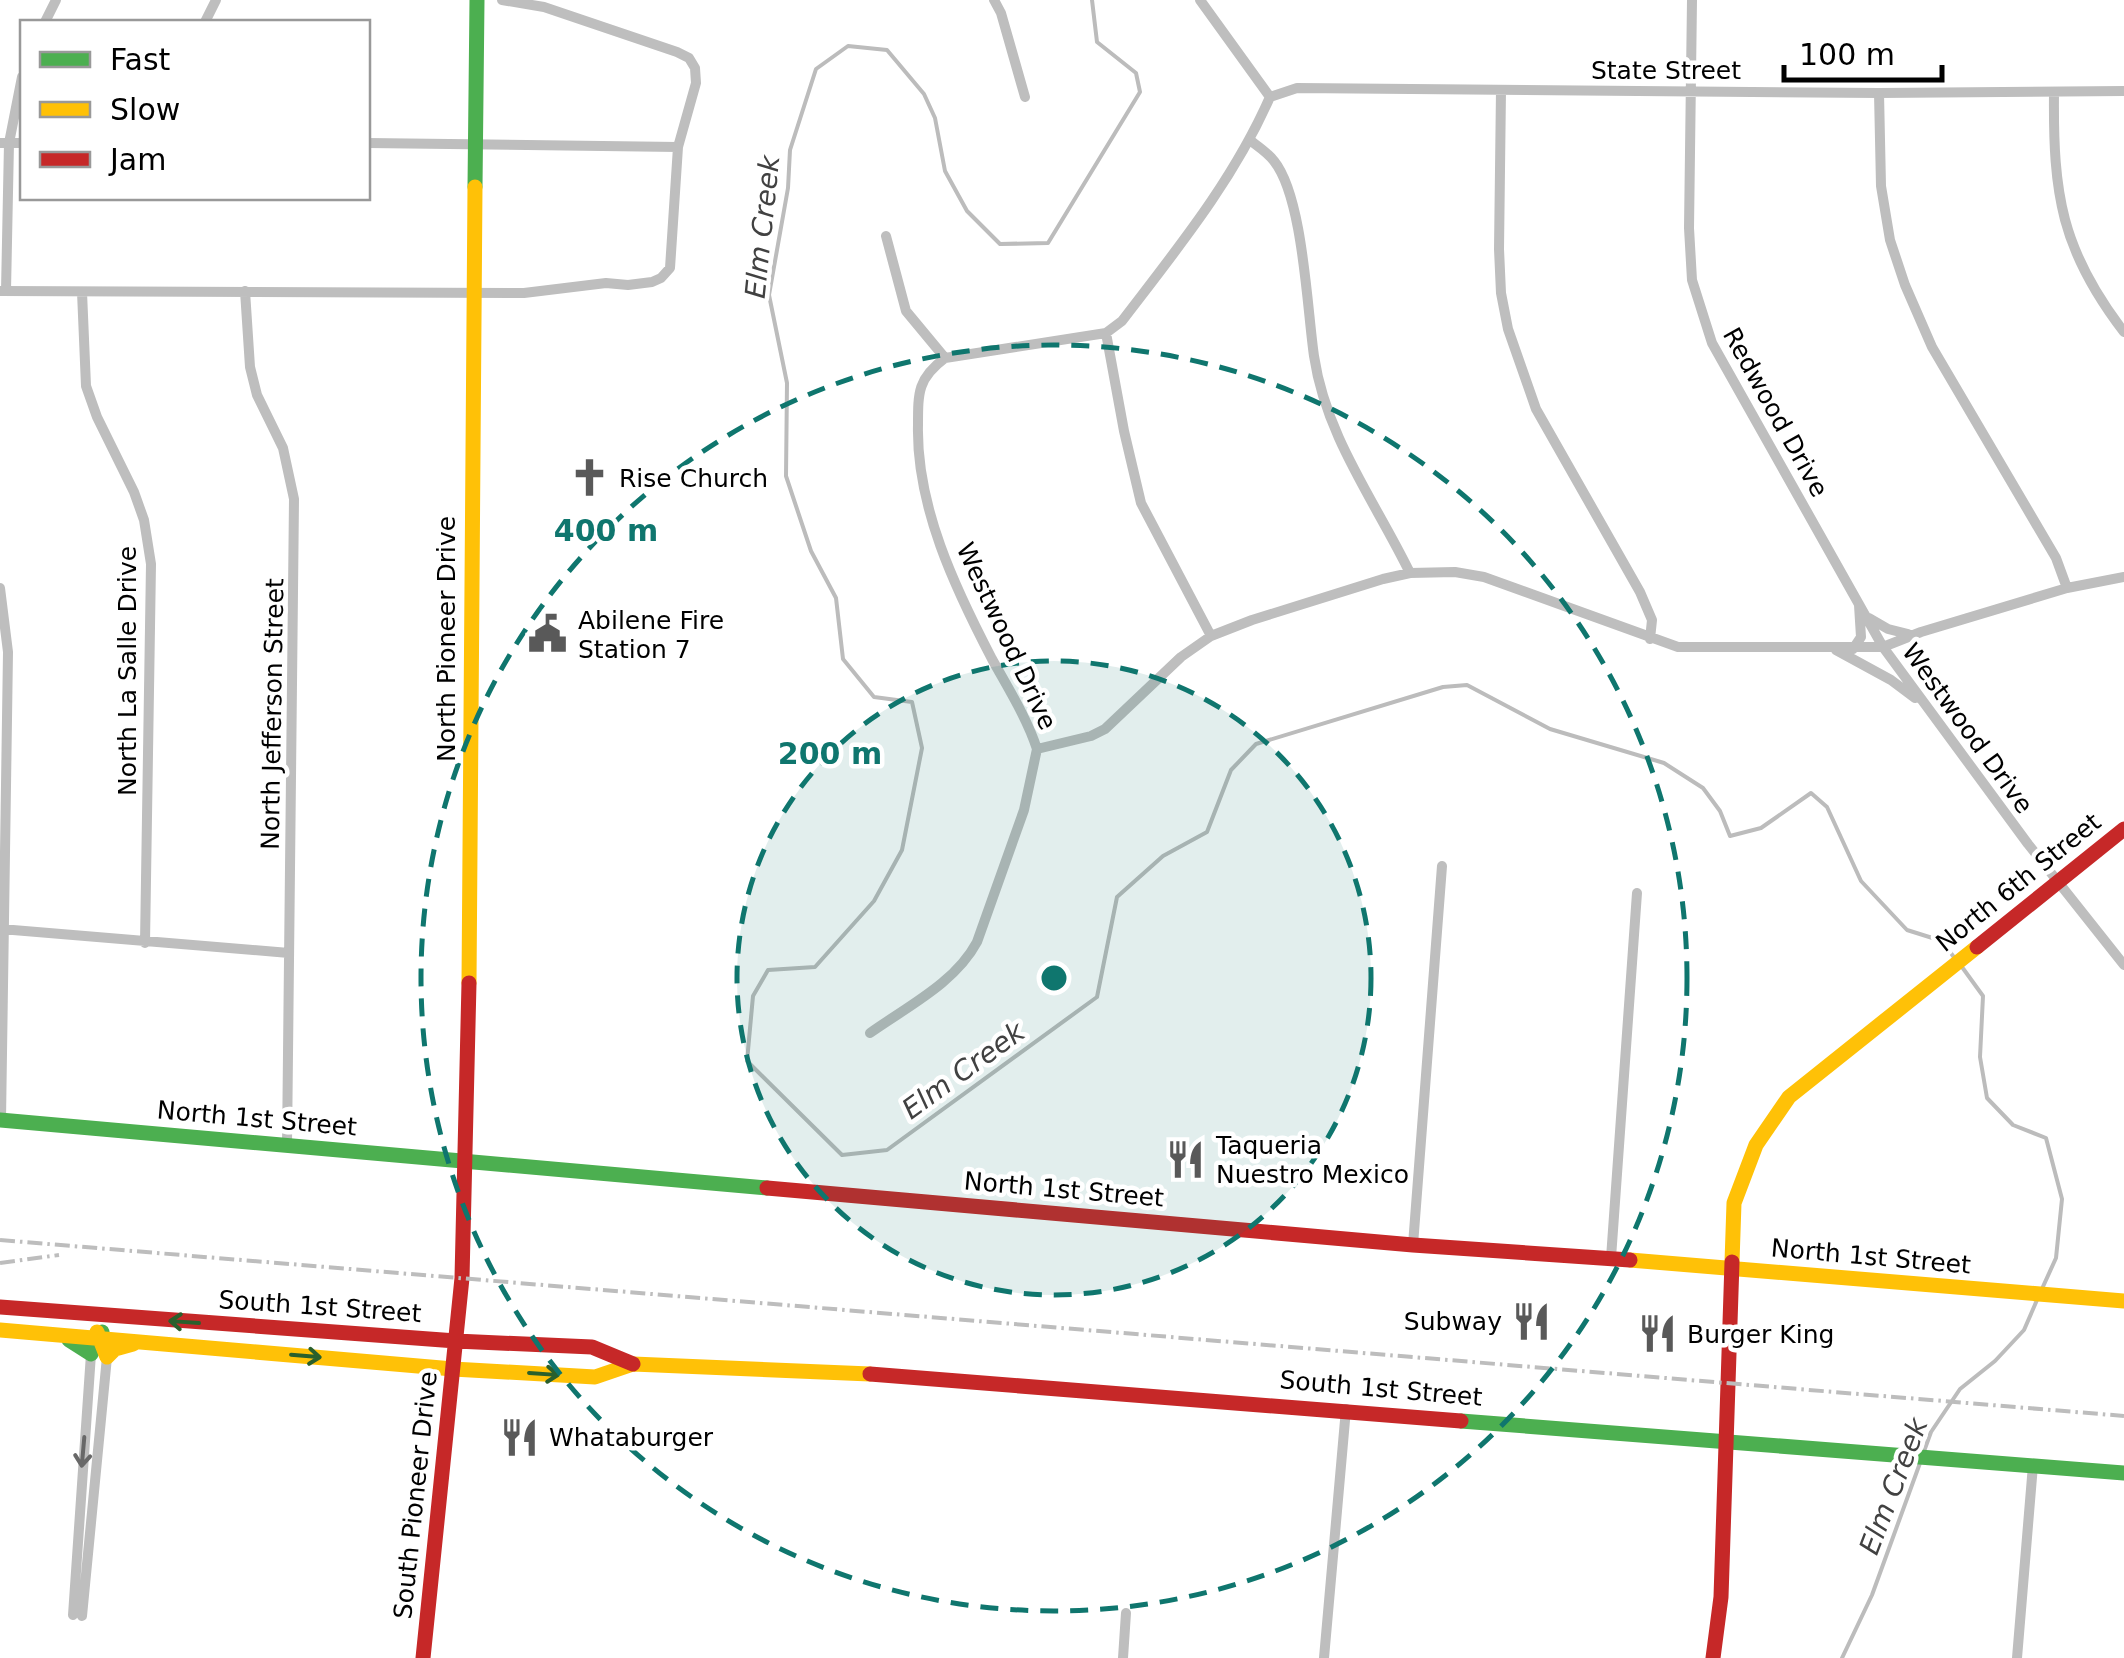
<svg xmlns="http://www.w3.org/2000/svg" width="2124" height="1658" viewBox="0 0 2124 1658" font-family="'DejaVu Sans',sans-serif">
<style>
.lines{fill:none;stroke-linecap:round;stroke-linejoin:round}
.stream{stroke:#bcbcbc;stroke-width:4}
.street{stroke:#bebebe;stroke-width:10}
.fast{stroke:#4caf50;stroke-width:15}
.slow{stroke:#ffc107;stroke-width:15}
.jam{stroke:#c62828;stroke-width:15}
.rail{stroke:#bdbdbd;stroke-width:4;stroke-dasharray:15 5 2.5 5;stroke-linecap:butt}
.oneway{stroke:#2a602c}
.oneway2{stroke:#686868}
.ring{fill:none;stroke:#0f766e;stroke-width:5;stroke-dasharray:18 12}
.labels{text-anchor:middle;stroke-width:9;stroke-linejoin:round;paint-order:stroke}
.street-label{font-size:25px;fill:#000;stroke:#fff}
.poi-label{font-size:25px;fill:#000;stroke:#fff;text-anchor:start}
.water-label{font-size:28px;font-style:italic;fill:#414141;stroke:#fff}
.centre{fill:#0f766e;stroke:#fff;stroke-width:5}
.ring-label{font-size:30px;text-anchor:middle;font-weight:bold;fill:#0f766e;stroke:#fff;stroke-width:9;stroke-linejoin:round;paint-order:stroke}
</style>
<rect width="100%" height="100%" fill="#fff"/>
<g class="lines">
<path class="stream" d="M1092 0 1097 42 1136 73 1140 92 1048 243 1000 244 967 211 945 171 935 118 924 94 887 50 848 46 816 69 790 150 788 188 769 295 787 383 786 476 811 551 836 598 843 659 874 697 912 702 922 748 902 850 874 901 815 967 768 970 753 996 747 1061 842 1155 887 1150 1097 997 1117 897 1163 856 1207 832 1231 770 1256 744 1443 687 1467 685 1550 729 1664 763 1703 788 1720 811 1730 836 1761 828 1811 793 1827 807 1861 881 1907 930 1942 941 1956 960
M1962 967 1983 996 1980 1057 1987 1098 2013 1125 2046 1138 2062 1199 2056 1258 2041 1291
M1923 1454 1931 1432 1960 1389 1995 1361 2024 1330 2037 1300
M1842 1658 1872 1595 1920 1463"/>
<path class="street" d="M994 0 1001 13 1025 97
M1692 0 1689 228 1692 280 1712 343 1883 647 1921 632 2067 588 2124 577
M45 22 56 0
M205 22 216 0
M1501 90 1499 249 1501 293 1508 329 1536 409 1640 592 1652 620 1650 639
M1879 93 1881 186 1890 240 1905 285 1932 347 2056 558 2067 588
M2054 93C2053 194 2061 250 2124 332
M1270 97 1297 88 1879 93 2124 91
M1251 141C1259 147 1268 153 1274 161 1303 197 1307 308 1314 356 1326 437 1375 501 1410 573
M0 143H22
M368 143 678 147
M886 236 906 311 945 358
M0 291 524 293 606 283 628 285 652 282 661 278 670 268 678 147 696 83 695 68 689 58 677 52 544 7 502 0
M6 291 9 143 22 77
M245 291 250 367 257 395 283 448 294 499 287 1146
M82 292 86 386 97 417 134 492 144 520 151 564 145 943
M1106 333 1124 431 1141 503 1211 636
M0 588 8 652 1 1120
M1869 618 1888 629 1908 634
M1853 649 1861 637 1859 605
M1836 650 1891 680 1915 698
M1037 749 1091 736 1105 729 1181 657 1211 636 1252 620 1383 579 1410 573 1455 572 1484 577 1678 647H1883L2028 844 2124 965
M1037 749C1027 718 1008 688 992 659 955 588 916 506 918 425 918 392 918 378 945 358L1106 333 1122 321C1177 249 1233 181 1270 97L1200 0
M1 929 289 953
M870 1033C908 1006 955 983 977 942L1024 810 1037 749
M1413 1245 1442 866
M1611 1258 1637 893
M73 1615 91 1354
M82 1616 107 1357
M1123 1658 1126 1613
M1324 1658 1346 1409
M2017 1658 2033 1465"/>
<path class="fast" d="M475 187 477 0
M0 1120 767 1188
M69 1340 91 1354 102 1332
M1461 1421 2124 1473"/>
<path class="slow" d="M469 983 475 187
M1630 1260 2124 1301
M1732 1262 1734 1203 1756 1145 1789 1097 1977 947
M0 1330 453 1369 595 1377 633 1364 870 1374
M97 1332 107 1357 115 1349 133 1344"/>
<path class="jam" d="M1977 947 2124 829
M767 1188 1413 1245 1630 1260
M0 1307 456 1341 592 1347 633 1364
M870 1374 1461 1421
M423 1658 462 1278 469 983
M1713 1658 1721 1597 1732 1262"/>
<path class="rail" d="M0 1240 2124 1416
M0 1263 59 1255"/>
</g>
<defs><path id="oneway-shaft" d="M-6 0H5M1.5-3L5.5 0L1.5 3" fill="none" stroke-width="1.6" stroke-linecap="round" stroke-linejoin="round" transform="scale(2.5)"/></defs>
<g class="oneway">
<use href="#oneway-shaft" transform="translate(184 1322) rotate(-176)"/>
<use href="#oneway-shaft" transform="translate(306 1356) rotate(5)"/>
<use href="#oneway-shaft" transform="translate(544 1374) rotate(4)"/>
</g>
<use class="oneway2" href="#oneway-shaft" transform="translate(83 1452) rotate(95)"/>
<circle cx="1054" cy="978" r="317" fill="#0f766e" fill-opacity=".12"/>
<g class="ring">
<circle cx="1054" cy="978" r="317"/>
<circle cx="1054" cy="978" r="633"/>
</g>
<defs>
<symbol id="church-bare" viewBox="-9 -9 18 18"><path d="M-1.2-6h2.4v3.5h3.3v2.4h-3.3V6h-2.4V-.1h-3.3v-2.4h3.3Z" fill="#595959" stroke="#fff" stroke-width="2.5" paint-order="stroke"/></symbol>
<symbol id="civic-bare" viewBox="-9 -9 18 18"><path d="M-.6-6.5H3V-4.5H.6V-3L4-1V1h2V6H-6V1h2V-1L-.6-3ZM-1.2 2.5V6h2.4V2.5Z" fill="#595959" stroke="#fff" stroke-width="2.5" paint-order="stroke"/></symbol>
<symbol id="restaurant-bare" viewBox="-9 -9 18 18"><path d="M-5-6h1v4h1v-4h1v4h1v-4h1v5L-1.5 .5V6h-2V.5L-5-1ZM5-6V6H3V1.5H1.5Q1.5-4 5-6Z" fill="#595959" stroke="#fff" stroke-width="2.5" paint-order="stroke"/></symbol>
</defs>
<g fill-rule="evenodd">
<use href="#church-bare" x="562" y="450" width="55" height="55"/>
<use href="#civic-bare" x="520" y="606" width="55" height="55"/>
<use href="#restaurant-bare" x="1158" y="1132" width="55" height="55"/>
<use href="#restaurant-bare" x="1504" y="1294" width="55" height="55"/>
<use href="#restaurant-bare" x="1630" y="1306" width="55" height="55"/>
<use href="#restaurant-bare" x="492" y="1410" width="55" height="55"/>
</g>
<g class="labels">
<g class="street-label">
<text x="1666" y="79">State Street</text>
<text transform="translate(1776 412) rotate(61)" y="9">Redwood Drive</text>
<text transform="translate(1007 636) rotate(65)" y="9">Westwood Drive</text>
<text transform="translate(446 639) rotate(-90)" y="9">North Pioneer Drive</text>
<text transform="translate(127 671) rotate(-90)" y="9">North La Salle Drive</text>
<text transform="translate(272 714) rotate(-89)" y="9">North Jefferson Street</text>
<text transform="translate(1968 728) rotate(54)" y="9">Westwood Drive</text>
<text transform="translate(2018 882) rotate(-39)" y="9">North 6th Street</text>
<text transform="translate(257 1118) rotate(5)" y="9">North 1st Street</text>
<text transform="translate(1064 1189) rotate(5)" y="9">North 1st Street</text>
<text transform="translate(1871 1256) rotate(5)" y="9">North 1st Street</text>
<text transform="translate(320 1306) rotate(4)" y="9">South 1st Street</text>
<text transform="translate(1381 1388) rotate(5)" y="9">South 1st Street</text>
<text transform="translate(415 1495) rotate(-84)" y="9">South Pioneer Drive</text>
</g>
<g class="poi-label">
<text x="619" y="487">Rise Church</text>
<text x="578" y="629">Abilene Fire<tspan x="578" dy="29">Station 7</tspan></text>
<text x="1216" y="1154">Taqueria<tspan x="1216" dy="29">Nuestro Mexico</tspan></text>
<text x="1502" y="1330" text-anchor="end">Subway</text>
<text x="1687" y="1343">Burger King</text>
<text x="549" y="1446">Whataburger</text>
</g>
<g class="water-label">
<text transform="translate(762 227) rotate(-84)" y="10">Elm Creek</text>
<text transform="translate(963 1070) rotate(-36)" y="10">Elm Creek</text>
<text transform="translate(1893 1486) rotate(-69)" y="10">Elm Creek</text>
</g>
</g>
<circle cx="1054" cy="978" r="15" class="centre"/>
<g class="ring-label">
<text x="606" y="541">400 m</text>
<text x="830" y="764">200 m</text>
</g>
<rect x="20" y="20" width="350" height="180" fill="#ffffff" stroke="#999999" stroke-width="2.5"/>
<rect x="40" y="52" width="50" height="15" fill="#4caf50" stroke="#999999" stroke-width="2.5"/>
<text x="110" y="70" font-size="30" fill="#000000">Fast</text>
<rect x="40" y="102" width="50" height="15" fill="#ffc107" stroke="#999999" stroke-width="2.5"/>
<text x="110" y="120" font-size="30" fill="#000000">Slow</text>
<rect x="40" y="152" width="50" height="15" fill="#c62828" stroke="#999999" stroke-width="2.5"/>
<text x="110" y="170" font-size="30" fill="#000000">Jam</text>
<path d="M1784 65v15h158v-15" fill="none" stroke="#000000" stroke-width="5"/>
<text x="1799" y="65" font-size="30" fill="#000000" stroke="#ffffff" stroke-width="8" paint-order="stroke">100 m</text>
</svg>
